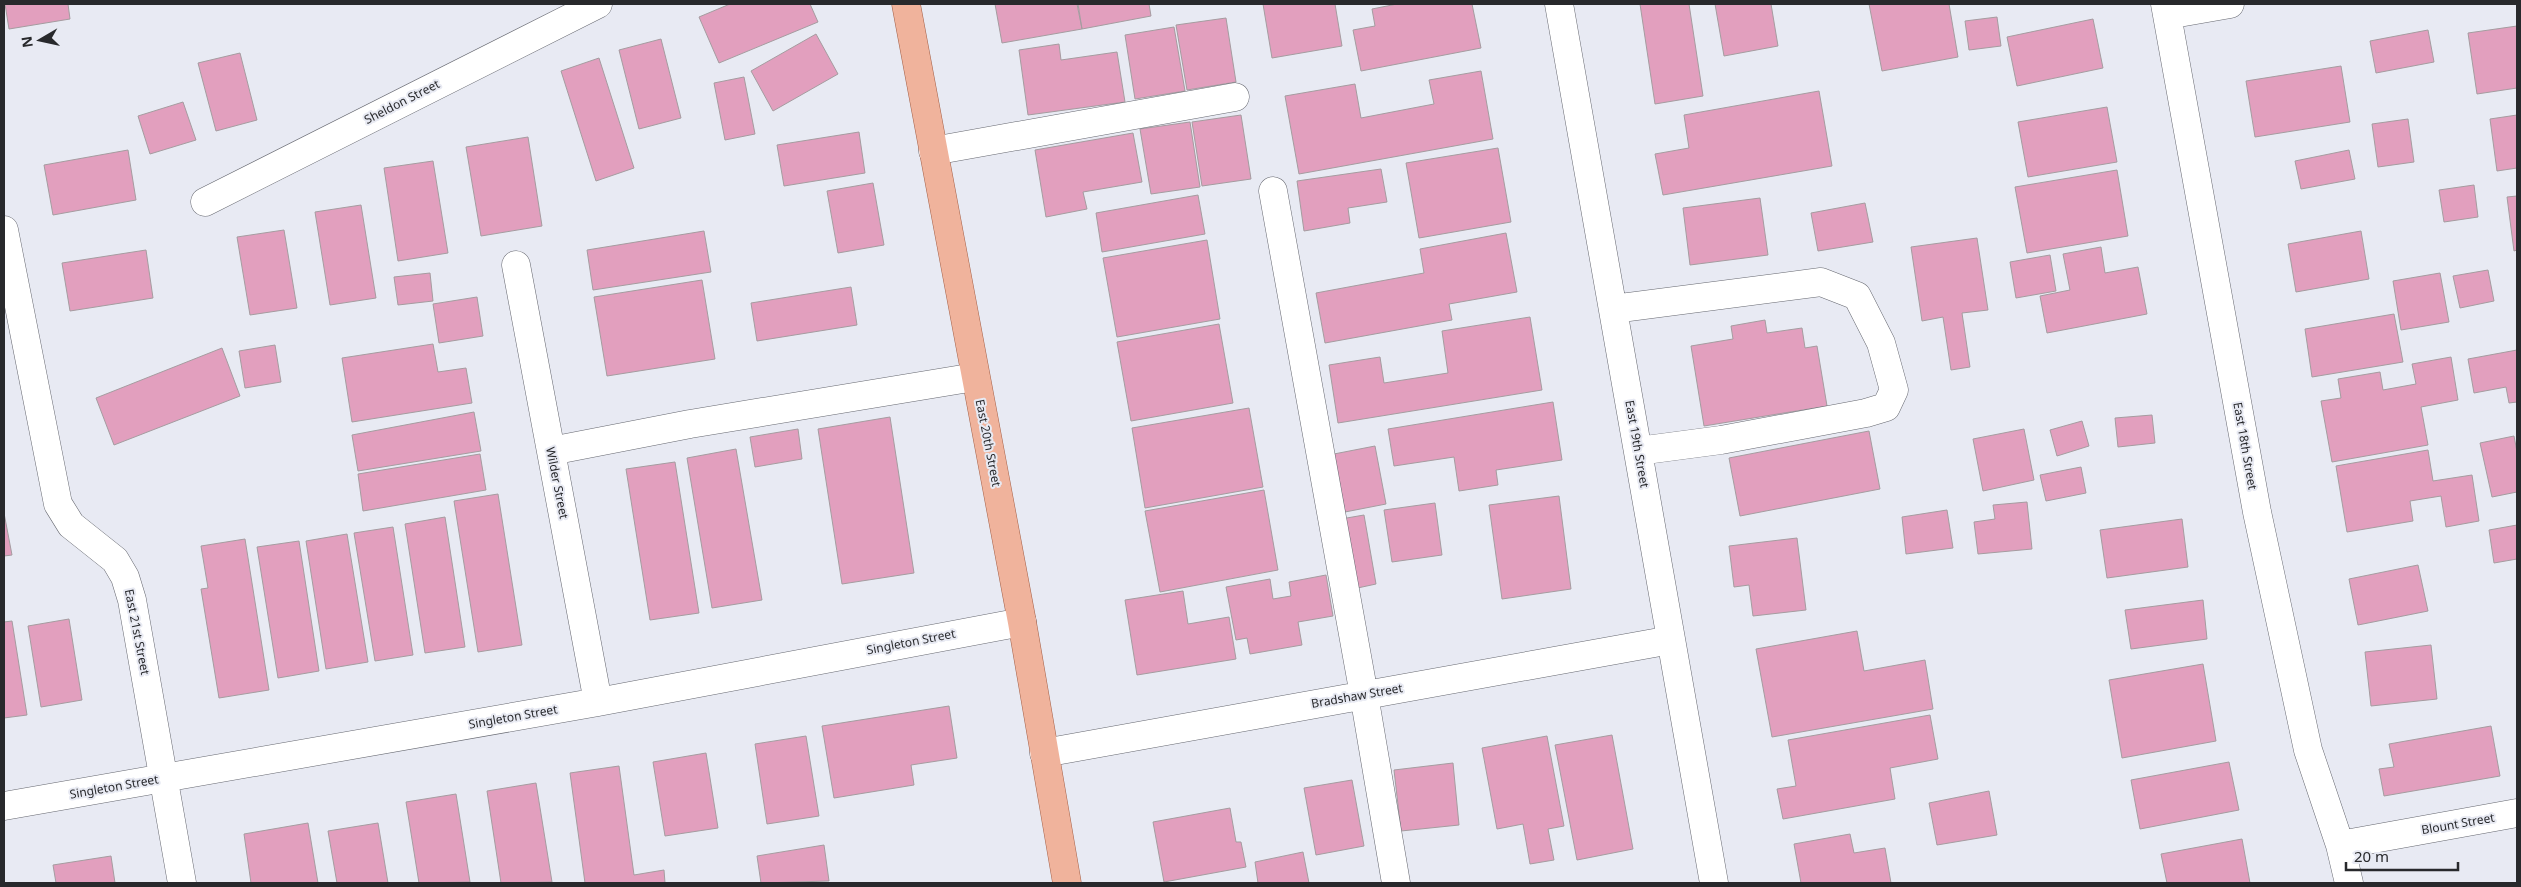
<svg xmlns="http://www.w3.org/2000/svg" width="2521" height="887" viewBox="0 0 2521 887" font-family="'Noto Sans',sans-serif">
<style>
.building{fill:#e29fbe;stroke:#a59ca0}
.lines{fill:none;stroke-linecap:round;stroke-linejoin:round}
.minor-casing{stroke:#666870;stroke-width:29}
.major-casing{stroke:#a4624a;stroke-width:29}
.minor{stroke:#fff;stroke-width:28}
.major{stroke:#f0b39c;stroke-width:28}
.labels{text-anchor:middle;stroke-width:4;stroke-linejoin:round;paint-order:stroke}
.street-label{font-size:12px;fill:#28292c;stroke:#e8eaf3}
</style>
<rect width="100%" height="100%" fill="#e8eaf3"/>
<path class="building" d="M5 4H68L70 19 9 29Z
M730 4H810L818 22 719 63 699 17Z
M995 4H1077L1082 29 1002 43Z
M1078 4H1149L1151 16 1082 29Z
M1263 4H1335L1342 46 1272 58Z
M1397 4H1472L1481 48 1361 71 1353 30 1375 26 1372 9Z
M1640 4H1689L1703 96 1655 104Z
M1715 4H1771L1778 46 1724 56Z
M1869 4H1949L1958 57 1882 71Z
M1997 17 2001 46 1969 50 1965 21Z
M1226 18 1236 82 1187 90 1176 25Z
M2093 19 2103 68 2017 86 2007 37Z
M2517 26V88L2477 94 2468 33Z
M1174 27 1185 91 1135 99 1125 35Z
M2428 30 2434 62 2376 73 2370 41Z
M816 34 838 74 773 111 751 71Z
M661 39 681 118 639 129 619 50Z
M1059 44 1061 60 1117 52 1125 102 1028 115 1019 50Z
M240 53 257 120 216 131 198 63Z
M599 58 634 168 596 181 561 71Z
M2341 66 2350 122 2255 137 2246 81Z
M1481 71 1493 139 1299 174 1285 96 1355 84 1361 118 1434 104 1429 80Z
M744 77 755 134 725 140 714 83Z
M1819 91 1832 166 1663 195 1655 154 1689 148 1684 115Z
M183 102 196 140 150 154 138 116Z
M2107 107 2117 162 2028 177 2018 122Z
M1241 115 1251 179 1202 186 1192 122Z
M2517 115V168L2497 171 2490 119Z
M2408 119 2414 162 2378 167 2372 124Z
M1190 122 1200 187 1151 194 1140 129Z
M859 132 865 173 784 186 777 145Z
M1133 133 1142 182 1083 192 1087 209 1046 217 1035 150Z
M528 137 542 226 481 236 466 147Z
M1498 148 1511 222 1419 238 1406 163Z
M128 150 136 200 53 215 44 165Z
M2349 150 2355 179 2301 189 2295 161Z
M433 161 448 253 398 261 384 168Z
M1381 169 1387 202 1348 208 1350 223 1304 231 1297 181Z
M2117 170 2128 236 2027 253 2015 187Z
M873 183 884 245 838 253 827 191Z
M2474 185 2478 217 2444 222 2439 190Z
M1198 195 1205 234 1102 252 1096 213Z
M2517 196V250L2514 251 2507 197Z
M1760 198 1768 255 1690 265 1683 208Z
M1865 203 1873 242 1818 251 1811 213Z
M361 205 376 298 330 305 315 212Z
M284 230 297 308 250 315 237 237Z
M704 231 711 272 593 290 587 250Z
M2361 231 2369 279 2296 292 2288 244Z
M1506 233 1517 292 1449 304 1452 320 1325 343 1316 293 1424 273 1420 249Z
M1977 238 1988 310 1962 313 1970 367 1951 370 1943 317 1922 321 1911 247Z
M1207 240 1220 319 1117 337 1103 258Z
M2101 247 2105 273 2138 267 2147 314 2047 333 2040 296 2070 290 2063 254Z
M146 250 153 298 70 311 62 263Z
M2050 255 2056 291 2016 298 2010 262Z
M2488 270 2494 301 2460 308 2453 276Z
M430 273 433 301 398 305 394 277Z
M2440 273 2449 322 2401 330 2393 281Z
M702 280 715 359 607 376 594 297Z
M851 287 857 325 757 341 751 303Z
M477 297 483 336 439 343 433 304Z
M2394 314 2403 362 2312 377 2305 329Z
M1530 317 1542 390 1338 423 1329 365 1380 357 1384 383 1448 373 1442 331Z
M1765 320 1767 333 1802 328 1805 348 1817 346 1827 406 1704 426 1691 346 1733 339 1731 326Z
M1219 324 1233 403 1131 421 1117 342Z
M433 344 438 372 466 368 472 403 352 422 342 358Z
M275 345 281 382 245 388 239 351Z
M222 348 240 396 114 445 96 398Z
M2517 350V402L2509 403 2506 387 2474 393 2468 359Z
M2451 357 2458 400 2421 407 2428 445 2332 462 2321 401 2341 398 2338 379 2380 372 2383 390 2416 384 2412 364Z
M1553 402 1562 460 1496 470 1498 485 1459 491 1454 457 1394 466 1388 429Z
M1249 408 1263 487 1145 508 1132 428Z
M474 412 481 451 358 471 352 435Z
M2152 415 2155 443 2118 447 2115 418Z
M890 417 914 573 842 584 818 429Z
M2082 421 2089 446 2057 456 2050 430Z
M798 429 802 459 755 467 750 437Z
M2024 429 2034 480 1983 491 1973 439Z
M1869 431 1880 489 1740 516 1729 458Z
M2514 436 2517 452V492L2492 497 2480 443Z
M1375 446 1386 504 1345 512 1334 454Z
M736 449 762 600 712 608 687 458Z
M2428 450 2433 481 2472 475 2479 521 2446 527 2441 496 2410 501 2413 521 2347 532 2336 466Z
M480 454 486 490 363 511 358 474Z
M675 462 699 613 650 620 626 469Z
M2081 467 2086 493 2046 501 2040 475Z
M1264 490 1278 570 1160 592 1145 511Z
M498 494 522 645 478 652 454 501Z
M1559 496 1571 589 1502 599 1489 505Z
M2027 502 2032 549 1978 554 1974 522 1995 519 1993 505Z
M1435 503 1442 555 1392 562 1384 510Z
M1947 510 1953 548 1906 554 1902 517Z
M4 513 12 555 4 556Z
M1364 515 1376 584 1353 589 1341 519Z
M445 517 465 647 425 653 405 524Z
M2182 519 2188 567 2107 578 2100 530Z
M2517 525V559L2494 563 2489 530Z
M393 527 413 655 375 661 354 533Z
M347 534 368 662 326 669 306 541Z
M1797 538 1806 610 1753 616 1749 585 1734 587 1729 546Z
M245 539 269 690 219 698 201 589 208 588 201 546Z
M299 541 319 671 278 678 257 547Z
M2418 565 2428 611 2358 625 2349 579Z
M1326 575 1333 616 1298 622 1302 645 1250 654 1247 638 1236 640 1226 587 1270 579 1273 599 1291 596 1289 582Z
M1183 591 1188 624 1229 617 1236 659 1137 675 1125 600Z
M2203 600 2207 639 2131 649 2125 610Z
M69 619 82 700 41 707 28 626Z
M12 621 27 715 4 718V622Z
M1857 631 1864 671 1925 660 1933 709 1772 737 1756 649Z
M2431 645 2437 699 2371 706 2365 652Z
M2203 664 2216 741 2122 758 2109 680Z
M949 706 957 758 911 765 914 785 834 798 822 726Z
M1930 715 1938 759 1890 768 1895 799 1783 819 1777 789 1796 786 1788 740Z
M2491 726 2500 776 2384 796 2379 769 2394 767 2389 744Z
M1612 735 1633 849 1577 860 1555 745Z
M806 736 819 816 767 824 755 744Z
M1547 736 1564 826 1548 829 1554 860 1530 864 1523 824 1497 829 1482 748Z
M706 753 718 828 665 836 653 762Z
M2229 762 2239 810 2140 829 2131 780Z
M1453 763 1459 825 1401 831 1394 770Z
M619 766 634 875 664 870 665 883H585L570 773Z
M1352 780 1364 846 1316 855 1304 788Z
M536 783 552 882 501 883 487 791Z
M1989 791 1997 835 1937 845 1929 803Z
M456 794 470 882 419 883 406 802Z
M1230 808 1236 842H1241L1246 867 1164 882 1153 822Z
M308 823 318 883H251L244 834Z
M378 823 388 883H337L328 831Z
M1850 834 1854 853 1885 848 1891 883H1801L1794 844Z
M2242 839 2250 883H2167L2161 854Z
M824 845 829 881 761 883 757 856Z
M1303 852 1309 883H1258L1255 862Z
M111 856 115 883H56L53 865Z"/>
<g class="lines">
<defs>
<path id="minor" d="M1559 4 1714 883
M2165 4 2257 512 2308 750 2340 845 2349 883
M2167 15 2230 4
M933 151 1235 97
M1273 191 1364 695 1396 883
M205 202 598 4
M4 230 58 504 71 525 115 560 125 577 132 600 182 883
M516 265 598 702
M1613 309 1821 282 1857 296 1881 343 1894 390 1886 407 1866 413 1721 440 1638 451
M551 451 690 424 975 377
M1044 753 1671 640
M4 806 598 702 1022 622
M2340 845 2517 813"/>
<path id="major" d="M906 4 1022 622 1067 883"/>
</defs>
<use href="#minor" class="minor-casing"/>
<use href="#major" class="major-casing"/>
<use href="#minor" class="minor"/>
<use href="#major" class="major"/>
</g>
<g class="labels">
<g class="street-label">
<text transform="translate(402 102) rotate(-27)" y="4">Sheldon Street</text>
<text transform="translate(988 443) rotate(79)" y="4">East 20th Street</text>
<text transform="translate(1637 444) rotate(80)" y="4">East 19th Street</text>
<text transform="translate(2245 446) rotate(80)" y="4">East 18th Street</text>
<text transform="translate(557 483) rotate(79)" y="4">Wilder Street</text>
<text transform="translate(137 632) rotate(79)" y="4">East 21st Street</text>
<text transform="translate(911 642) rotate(-11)" y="4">Singleton Street</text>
<text transform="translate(1357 696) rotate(-10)" y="4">Bradshaw Street</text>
<text transform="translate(513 717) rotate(-10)" y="4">Singleton Street</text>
<text transform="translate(114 787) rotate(-10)" y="4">Singleton Street</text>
<text transform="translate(2458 824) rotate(-10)" y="4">Blount Street</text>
</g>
</g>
<rect width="2521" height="887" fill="none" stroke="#28292c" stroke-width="10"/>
<g transform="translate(40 40) rotate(261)" stroke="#e8eaf3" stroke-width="4" paint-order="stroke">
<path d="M0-4L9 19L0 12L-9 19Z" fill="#28292c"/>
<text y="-8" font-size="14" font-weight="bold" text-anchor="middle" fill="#28292c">N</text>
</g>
<path d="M2346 862v8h112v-8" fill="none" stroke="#28292c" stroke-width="2.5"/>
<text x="2354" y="862" font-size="15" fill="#28292c" stroke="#e8eaf3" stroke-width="4" paint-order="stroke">20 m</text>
</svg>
